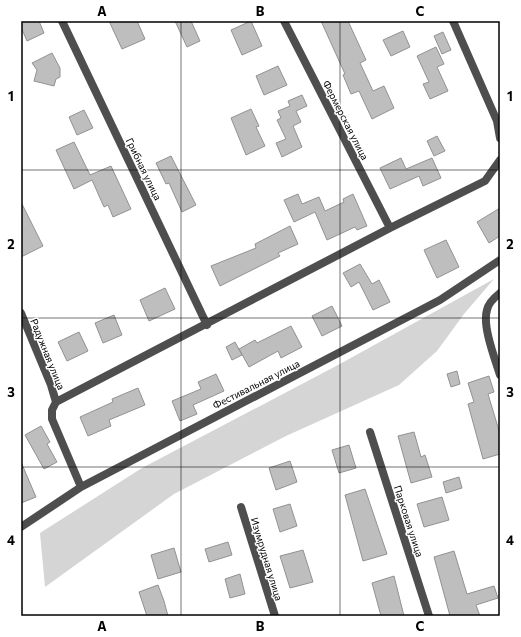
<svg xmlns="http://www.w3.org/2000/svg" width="521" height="637" viewBox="0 0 521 637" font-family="Commissioner,sans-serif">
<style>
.green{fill:#d5d5d5}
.building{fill:#bebebe;stroke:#929292}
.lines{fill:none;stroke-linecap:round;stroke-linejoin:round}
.street{stroke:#4e4e4e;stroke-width:8}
.grid{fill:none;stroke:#000;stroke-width:1;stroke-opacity:0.55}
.labels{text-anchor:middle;stroke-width:3;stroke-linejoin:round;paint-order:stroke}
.street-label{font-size:10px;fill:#000;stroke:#fff}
.neatline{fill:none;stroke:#000;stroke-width:1.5}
.grid-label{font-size:13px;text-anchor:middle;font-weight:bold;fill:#000}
</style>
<rect width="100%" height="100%" fill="#fff"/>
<path class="green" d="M494 279 464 314 437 351 399 385 286 436 174 494 45 587 40 533 142 468 338 365Z"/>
<path class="building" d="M21 21H39L44 33 27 41 21 27Z
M109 21H137L145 39 122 49Z
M175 21H191L200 41 187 47Z
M251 21 262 46 242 55 231 30Z
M321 21H348L366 60 360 63 373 91 384 86 394 108 372 119 359 91 351 94 343 75 345 74Z
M403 31 410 47 391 56 383 40Z
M443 32 451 50 442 54 434 36Z
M436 47 444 64 437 67 448 91 430 99 423 84 429 82 417 56Z
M52 53 60 68V77L56 79 54 86 34 81 37 70 32 63Z
M278 66 287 85 264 95 256 76Z
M302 95 307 106 296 111 301 122 293 126 302 147 282 157 276 143 286 139 277 120 281 118 278 111 290 106 288 101Z
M251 109 259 126 256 127 265 146 246 155 231 118Z
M84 110 93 128 77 135 69 117Z
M437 136 445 151 434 156 427 141Z
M74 142 90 175 111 166 131 209 113 217 108 205 104 207 92 180 74 189 56 150Z
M171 156 196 205 182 212 169 183 166 184 156 163Z
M401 158 406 169 432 158 441 178 423 186 419 176 390 189 380 168Z
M298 194 302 204 319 197 325 211 344 202 343 199 353 194 367 226 357 230 355 227 327 240 315 212 294 222 284 200Z
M21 202 43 246 21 257Z
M500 208V236L489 243 477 222Z
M290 226 298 244 278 253 280 256 220 286 211 266 256 248 255 244Z
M446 240 459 267 437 278 424 250Z
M360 264 372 284 379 280 390 302 373 310 359 282 351 287 343 273Z
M165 288 175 309 149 321 140 300Z
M332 306 342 326 322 336 312 316Z
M114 315 122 335 103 343 95 323Z
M291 326 302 347 281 358 278 351 249 367 239 349 255 340 257 343Z
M79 332 88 351 67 361 58 342Z
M235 342 242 355 232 360 226 347Z
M457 371 460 384 451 387 447 374Z
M216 374 224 391 193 405 197 414 180 421 172 401 201 389 198 382Z
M489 376 494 392 488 394 500 434V454L483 459 468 404 474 402 468 383Z
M138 388 145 405 109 420 111 426 88 436 80 417 113 402 112 399Z
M41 426 50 442 47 444 57 462 44 469 25 435Z
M414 432 421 457 425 455 432 477 411 483 398 436Z
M349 445 356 468 339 473 332 450Z
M290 461 297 482 276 490 269 468Z
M21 462 36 497 21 503Z
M459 477 462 488 446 493 443 482Z
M365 489 387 554 363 561 345 495Z
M442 497 449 520 424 527 417 504Z
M290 504 297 526 280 532 273 509Z
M228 542 232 555 209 562 205 549Z
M174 548 181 572 158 579 151 555Z
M303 550 313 582 290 588 280 556Z
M454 551 467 594 494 586 498 598 476 605 480 616H450L434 557Z
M240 574 245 594 230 598 225 579Z
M394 576 404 616H381L372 583Z
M158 585 164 601 168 616H147L139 592Z"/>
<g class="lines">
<path class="street" d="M62 21 207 325
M284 21 390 228
M453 21 497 121 500 138
M500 293C495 297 488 303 487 310 482 326 495 359 500 375
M21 313 51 385 56 402
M56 402 390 228 485 181 500 160
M56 402 52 410V419L81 487
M370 432 429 616
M241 507 275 616
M21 527 81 487 440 300 500 260"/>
</g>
<path class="grid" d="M181 21V616M340 21V616M21 170H500M21 318H500M21 467H500"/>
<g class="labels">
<g class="street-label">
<text transform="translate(346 120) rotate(63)" y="4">Фермерская улица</text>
<text transform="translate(144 169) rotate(64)" y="4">Грибная улица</text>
<text transform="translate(48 354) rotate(68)" y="4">Радужная улица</text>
<text transform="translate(256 384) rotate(-27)" y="4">Фестивальная улица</text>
<text transform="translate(409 521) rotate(72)" y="4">Парковая улица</text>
<text transform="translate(267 559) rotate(73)" y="4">Изумрудная улица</text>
</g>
</g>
<rect width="521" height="637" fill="none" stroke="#ffffff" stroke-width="44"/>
<rect x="22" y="22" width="477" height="593" class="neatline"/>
<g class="grid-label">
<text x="102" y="16">A</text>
<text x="260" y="16">B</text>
<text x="420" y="16">C</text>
<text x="11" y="101">1</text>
<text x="510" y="101">1</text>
<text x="11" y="249">2</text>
<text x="510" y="249">2</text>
<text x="11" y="397">3</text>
<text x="510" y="397">3</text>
<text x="11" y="545">4</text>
<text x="510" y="545">4</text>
<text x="102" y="631">A</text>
<text x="260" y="631">B</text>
<text x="420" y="631">C</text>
</g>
</svg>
